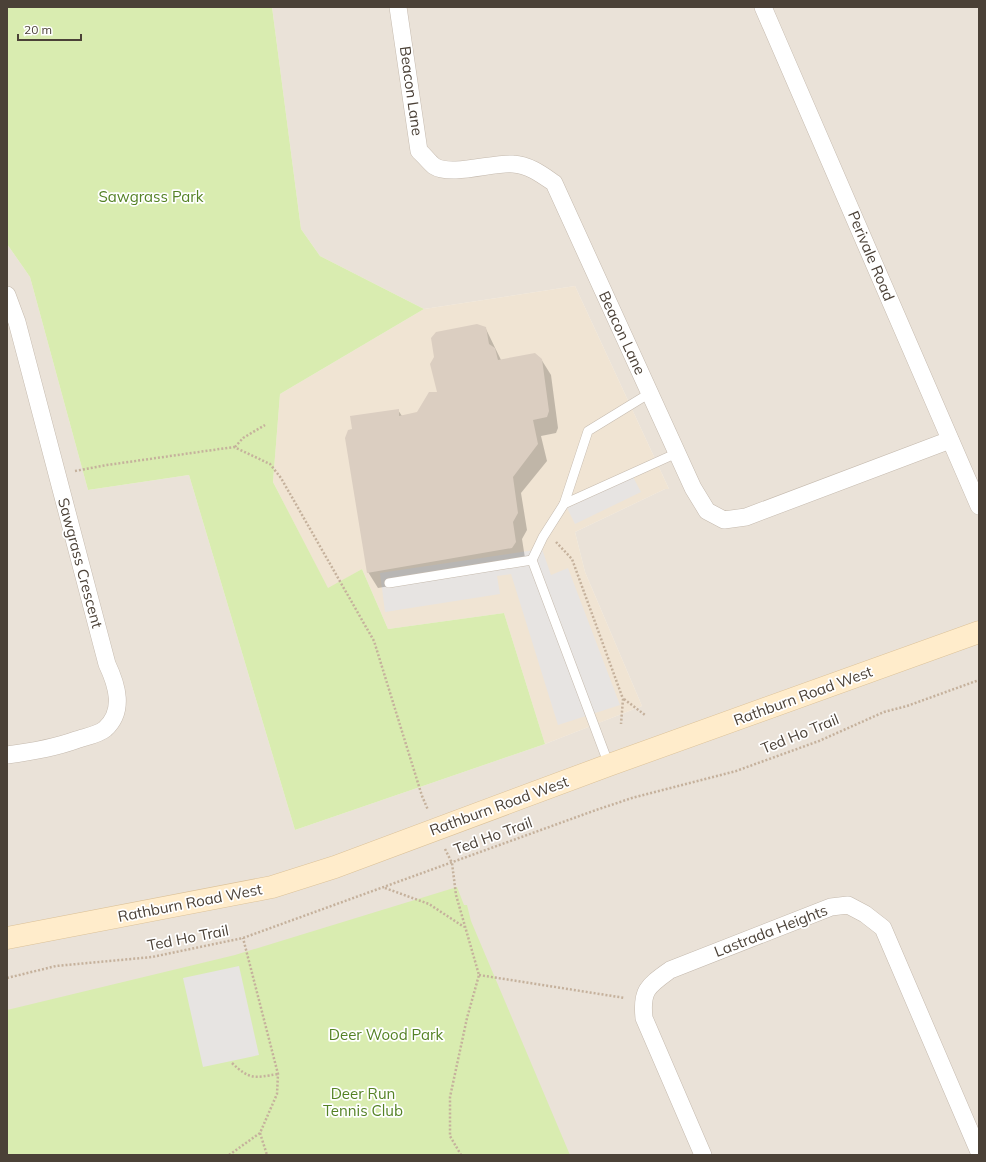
<svg xmlns="http://www.w3.org/2000/svg" width="986" height="1162" viewBox="0 0 986 1162" font-family="Mulish,sans-serif">
<style>
.residential{fill:#eae2d8}
.education{fill:#f0e4d3}
.green{fill:#d9ecb0}
.parking{fill:#e7e4e2}
.shadow{fill:#0003}
.building{fill:#dbcec1}
.lines{fill:none;stroke-linecap:round;stroke-linejoin:round}
.lane-casing{stroke:#c5baae;stroke-width:10}
.street-casing{stroke:#c5baae;stroke-width:18}
.secondary-casing{stroke:#dcc299;stroke-width:23}
.path{stroke:#c5b19c;stroke-width:2.5;stroke-dasharray:2 2;stroke-linecap:butt}
.lane{stroke:#fff;stroke-width:9}
.street{stroke:#fff;stroke-width:17}
.secondary{stroke:#ffeccb;stroke-width:22}
.labels{text-anchor:middle;stroke-width:3.5;stroke-linejoin:round;paint-order:stroke}
.street-label{font-size:15px;fill:#4b4137;stroke:#fff}
.park-label{font-size:15px;fill:#548225;stroke:#fff}
</style>
<rect width="100%" height="100%" fill="#f6f1ea"/>
<!-- residential -->
<polygon class="residential" points="272,7 979,7 979,1155 7,1155 7,244 30,277 88,490 189,475 295,830 545,744 642,706 585,572 575,532 665,489 669,489 575,286 424,309 320,256 301,229"/>
<!-- education -->
<polygon class="education" points="575,286 669,489 665,489 575,532 585,572 642,706 545,744 504,613 388,629 362,569 328,589 273,482 280,394 424,309"/>
<!-- green -->
<g class="green">
<polygon points="7,7 272,7 301,229 320,256 424,309 280,394 273,482 328,588 362,569 388,629 504,613 545,744 295,830 189,475 88,490 30,277 7,244"/>
<polygon points="457,887 464,905 467,905 471,921 570,1155 7,1155 7,1010 235,955"/>
</g>
<!-- parking -->
<g class="parking">
<polygon points="633,477 641,492 575,524 567,508"/>
<polygon points="542,549 551,575 568,568 620,705 558,725 511,574 497,576 500,594 385,612 380,573"/>
<polygon points="239,966 259,1055 203,1067 183,978"/>
</g>
<!-- shadow -->
<polygon class="shadow" points="485,327 501,360 541,359 551,375 558,428 556,433 541,436 547,461 521,493 527,530 522,539 525,558 521,564 378,588 368,572 398,410 402,416 417,413 438,393 435,357"/>
<!-- building -->
<polygon class="building" points="477,324 486,327 489,344 495,348 498,360 535,353 542,359 549,411 547,417 533,420 538,444 513,477 518,513 513,522 516,542 512,548 367,573 345,438 348,430 352,429 350,416 399,409 399,416 417,412 429,392 437,392 430,364 434,357 431,338 436,332"/>
<g class="lines">
<!-- lane casing -->
<g class="lane-casing">
<g id="lane">
<polyline points="564,504 588,431 650,393"/>
<polyline points="389,583 532,560"/>
<polyline points="609,765 532,560 543,537 564,504 677,453"/>
</g>
</g>
<!-- street casing -->
<g class="street-casing">
<g id="street">
<path d="M398,7L419,151C424,155 429,162 434,166C451,177 494,162 513,164C529,165 541,174 554,183L693,488L707,511L724,520L746,517L950,440"/>
<polyline points="763,7 979,506"/>
<path d="M7,295L17,322L107,664C117,685 125,711 105,729C98,735 84,737 76,740C54,748 30,752 7,755"/>
<path d="M703,1155L644,1018C641,990 648,986 670,970L831,907L848,905L865,914L883,928L979,1152"/>
</g>
</g>
<!-- secondary casing -->
<g class="secondary-casing">
<polyline id="secondary" points="7,938 272,887 335,867 609,765 979,632"/>
</g>
<!-- path -->
<g class="path">
<polyline points="235,447 243,438 265,425"/>
<polyline points="75,471 107,465 234,447 270,464 281,478 374,641 422,796 428,810"/>
<polyline points="556,542 572,559 623,699 621,724"/>
<polyline points="624,699 645,715"/>
<polyline points="445,849 452,863 456,895 479,975 467,1018 450,1097 450,1136 461,1155"/>
<polyline points="385,888 429,904 464,927"/>
<polyline points="479,975 625,998"/>
<polyline points="7,978 56,966 152,957 243,938 596,810 632,798 736,771 819,741 884,712 907,706 979,680"/>
<path d="M232,1063C250,1080 254,1078 278,1074"/>
<polyline points="260,1133 267,1155"/>
<polyline points="229,1155 260,1133 277,1094 278,1074 243,938"/>
</g>
<!-- lane -->
<use href="#lane" class="lane"/>
<!-- street -->
<use href="#street" class="street"/>
<!-- secondary -->
<use href="#secondary" class="secondary"/>
</g>
<g class="labels">
<!-- street labels -->
<g class="street-label">
<text transform="translate(411 91) rotate(82)" y="5">Beacon Lane</text>
<text transform="translate(871 256) rotate(67)" y="5">Perivale Road</text>
<text transform="translate(622 333) rotate(65)" y="5">Beacon Lane</text>
<text transform="translate(80 563) rotate(75)" y="5">Sawgrass Crescent</text>
<text transform="translate(803 696) rotate(-20)" y="5">Rathburn Road West</text>
<text transform="translate(800 734) rotate(-22)" y="5">Ted Ho Trail</text>
<text transform="translate(499 806) rotate(-20)" y="5">Rathburn Road West</text>
<text transform="translate(493 836) rotate(-20)" y="5">Ted Ho Trail</text>
<text transform="translate(190 903) rotate(-11)" y="5">Rathburn Road West</text>
<text transform="translate(771 931) rotate(-21)" y="5">Lastrada Heights</text>
<text transform="translate(188 938) rotate(-11)" y="5">Ted Ho Trail</text>
</g>
<!-- park labels -->
<g class="park-label">
<text x="151" y="202">Sawgrass Park</text>
<text x="386" y="1040">Deer Wood Park</text>
<text x="363" y="1099">Deer Run<tspan x="363" dy="17">Tennis Club</tspan></text>
</g>
</g>
<!-- border -->
<rect width="986" height="1162" fill="none" stroke="#4b4137" stroke-width="16"/>
<!-- scale -->
<path d="M18 34v6h63v-6" fill="none" stroke="#4b4137" stroke-width="2"/>
<text x="24" y="34" font-size="12" fill="#4b4137" stroke="#ffffff" stroke-width="3" paint-order="stroke">20 m</text>
</svg>
